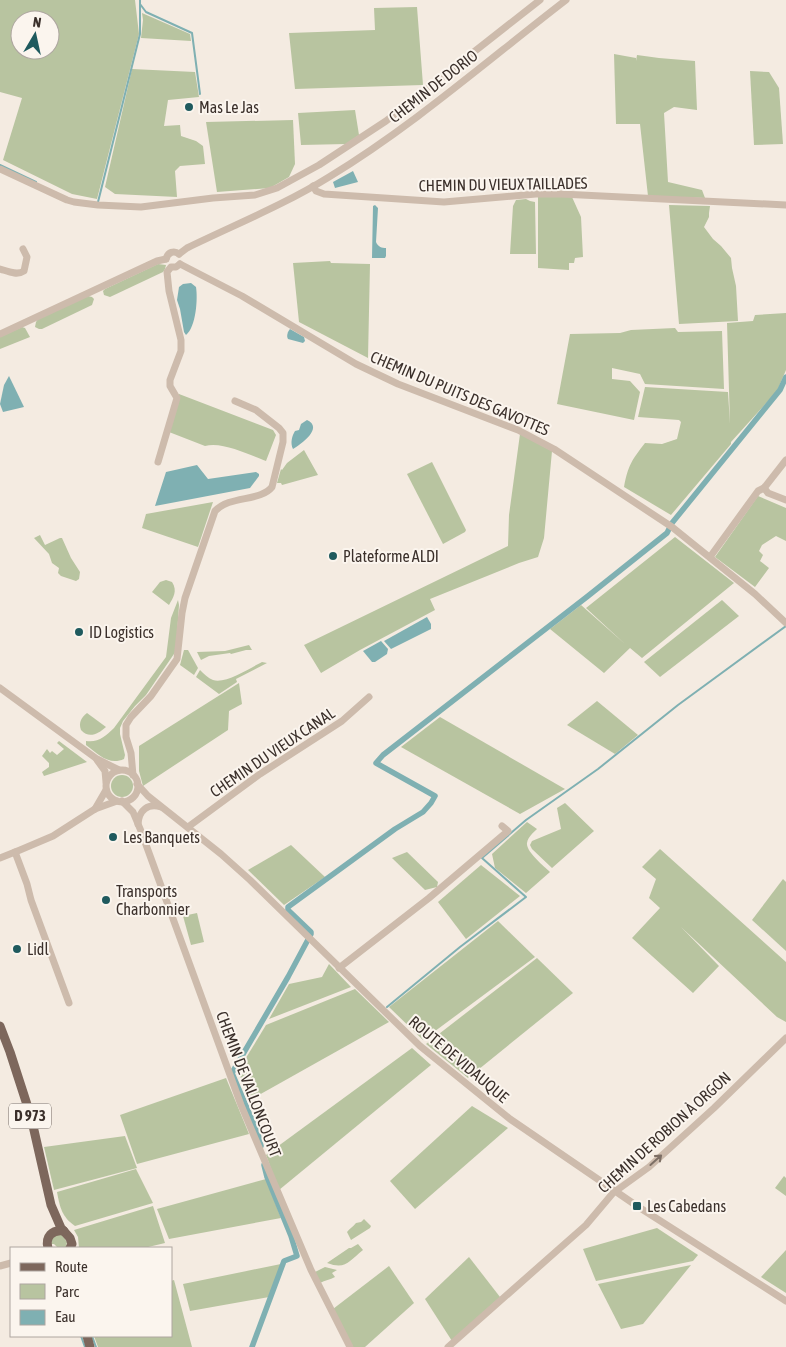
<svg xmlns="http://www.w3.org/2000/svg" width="786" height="1347" viewBox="0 0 786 1347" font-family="'Asap Condensed',sans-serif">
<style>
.green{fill:#b8c4a0;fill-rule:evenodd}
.water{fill:#7fb0b2}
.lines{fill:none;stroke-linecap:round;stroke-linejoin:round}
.stream{stroke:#7fb0b2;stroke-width:2}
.canal{stroke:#7fb0b2;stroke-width:5.5}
.minor{stroke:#cdbbac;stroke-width:7}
.major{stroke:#7d675c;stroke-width:9}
.oneway{stroke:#7d6f65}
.poi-dot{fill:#1f5a5e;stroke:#fbf5ee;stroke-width:2}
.labels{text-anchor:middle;stroke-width:4;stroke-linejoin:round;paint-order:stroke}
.shield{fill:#fbf5ee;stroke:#756b66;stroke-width:1}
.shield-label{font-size:15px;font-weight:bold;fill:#3b302b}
.street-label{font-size:16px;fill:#3b302b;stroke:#fbf5ee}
.poi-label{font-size:16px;fill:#3b302b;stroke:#fbf5ee;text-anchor:start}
</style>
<rect width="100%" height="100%" fill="#f4ebe1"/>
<!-- green -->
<g class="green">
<path d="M0,0H135L139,34L97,199L72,194L3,160L22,98L0,92ZM20,20H50V50H20Z"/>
<polygon points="417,7 423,85 295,89 289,33 375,30 374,8"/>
<polygon points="142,13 190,34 191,41 141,38 143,20"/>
<polygon points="614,54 636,58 636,61 637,55 659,58 695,61 697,110 674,107 664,113 668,182 702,190 705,198 648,196 640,124 616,124"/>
<polygon points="132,69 195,72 199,97 168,100 164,126 180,125 181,136 196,141 203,146 205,164 180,166 175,171 177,197 115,194 105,187"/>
<polygon points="750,71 769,72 779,88 783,144 754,145"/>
<polygon points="355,110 359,135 346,144 301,145 298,113"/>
<polygon points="293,120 295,164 289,177 270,188 217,192 206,122"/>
<polygon points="538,196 572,197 581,217 583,257 575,258 574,263 569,263 569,270 538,268"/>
<polygon points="526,199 530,201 535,202 536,254 510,254 513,206 516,200"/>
<polygon points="669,205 710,206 709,213 709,217 704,227 713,239 721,246 731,258 732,268 736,286 738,321 679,324"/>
<polygon points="330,261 331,263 370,264 368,358 299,322 293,263"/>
<polygon points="158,264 166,265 165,269 163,272 110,297 104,295 103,291 105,289"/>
<polygon points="88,296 92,297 94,299 92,305 42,329 39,329 35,327 36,322 38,319"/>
<path d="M786,313V370L777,391L731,442V444L671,515L624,487C628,465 632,460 645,443L662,444L677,439L681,422L679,420L638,417L645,387L728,392L730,424L727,323L753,321L755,315Z"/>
<polygon points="22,327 25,328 30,337 0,349 0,337"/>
<polygon points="675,328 678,332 722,331 724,389 645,384 640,374 612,368 612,379 630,381 640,392 634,420 557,404 570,334 620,333 631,330"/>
<path d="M179,394L273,430L276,435L266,461C250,455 222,441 205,446L169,432Z"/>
<polygon points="520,434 552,451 544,538 538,557 519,563 430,599 435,610 360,650 321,673 304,645 508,546 509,515"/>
<polygon points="304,450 318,475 282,485 281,483 277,483 281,469 282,470 287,463"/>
<polygon points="432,462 466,530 465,532 443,544 407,474"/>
<polygon points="758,496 786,508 786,541 776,536 762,545 759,551 763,555 760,561 769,568 755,587 715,557"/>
<polygon points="213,502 198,547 142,528 146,514"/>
<polygon points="40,535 45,545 60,538 62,538 71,558 80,572 79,579 76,581 61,576 58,573 59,568 52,563 49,554 34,538"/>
<polygon points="675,537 734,583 642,658 630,648 604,673 550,629 581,605 625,644 586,608"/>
<path d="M166,580L172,582C178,591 173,598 169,605L152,592L160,582Z"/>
<path d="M178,600L179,605L176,651L146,695L135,706L123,721L120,728V734L125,755L124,759C109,766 98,754 86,745V741C98,743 106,736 114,728L166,657L171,618Z"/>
<polygon points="722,600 739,616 660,677 644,662"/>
<polygon points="249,645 252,650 246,650 231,654 230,653 209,656 201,660 197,652 225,651"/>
<polygon points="184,650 188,650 198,668 194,675 180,665"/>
<path d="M262,662L267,663L236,679L237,682L219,694L196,677L200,670C204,674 208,678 213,680C226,684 250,668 262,662Z"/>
<polygon points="239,683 242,704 229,711 228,730 143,786 139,771 139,746"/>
<polygon points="597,701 638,735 615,754 567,725"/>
<path d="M87,713L106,727C98,734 89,739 81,730C78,722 82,717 87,713Z"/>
<polygon points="440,717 565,789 520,814 401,747"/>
<polygon points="59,741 87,762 44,776 42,772 49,767 49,763 42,756 47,749 50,753 52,751 57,755 64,749 57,743"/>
<circle cx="122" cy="786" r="11"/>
<polygon points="565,803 594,831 552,868 532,849 530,845 532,841 561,829 557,808"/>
<path d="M527,822L537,829C533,833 528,837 527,843C526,852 544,866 550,872L526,893L495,868L492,854Z"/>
<polygon points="291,845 325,877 284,905 248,870"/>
<polygon points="660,849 786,962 786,1022 777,1017 681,927 719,966 693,993 632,938 660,908 649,898 656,879 642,867"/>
<polygon points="407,852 438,882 437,887 425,890 392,858"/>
<polygon points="481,865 520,896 466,939 438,902"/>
<polygon points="783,879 786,882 786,951 752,920"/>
<polygon points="197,913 204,942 191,945 183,916"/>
<polygon points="498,921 535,957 423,1040 389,1007"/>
<polygon points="537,958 573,993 468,1078 426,1044"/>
<polygon points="329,964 351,987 269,1019 289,984 322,977"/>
<polygon points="355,989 389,1022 250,1100 238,1071 266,1025"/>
<polygon points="412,1048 431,1065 279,1190 266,1155"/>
<polygon points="226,1078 249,1134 137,1164 120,1115"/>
<polygon points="472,1106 508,1128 415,1209 390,1181"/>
<polygon points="125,1136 137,1168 54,1190 44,1147"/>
<path d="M136,1169L153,1203L75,1226C62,1217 60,1208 57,1192Z"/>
<polygon points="784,1176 786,1178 786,1196 775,1188"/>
<polygon points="266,1179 281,1218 169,1239 157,1209"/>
<polygon points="153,1206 165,1243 144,1248 79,1248 78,1237 74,1230"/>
<path d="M364,1219L371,1226L370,1228L351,1240L347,1232C350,1228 353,1227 356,1223L361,1222Z"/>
<polygon points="657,1228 698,1255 693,1261 596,1281 583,1249"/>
<polygon points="58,1234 62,1235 67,1242 66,1248 58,1248 54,1244 51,1244 52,1238"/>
<path d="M358,1244L363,1250C349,1261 346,1270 327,1263L349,1248H351Z"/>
<polygon points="786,1250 786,1293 761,1277"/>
<polygon points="469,1257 500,1297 452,1341 425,1299"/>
<polygon points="281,1264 269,1297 190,1311 183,1284"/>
<polygon points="691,1265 643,1324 621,1329 598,1284"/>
<polygon points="389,1266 414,1303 365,1347 352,1347 333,1309"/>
<path d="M325,1267L337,1270L332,1273L335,1277C330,1280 325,1280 320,1283L315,1272Z"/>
<polygon points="174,1280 192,1347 98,1347 94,1336 171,1336 171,1281"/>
</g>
<!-- water -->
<g class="water">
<polygon points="353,171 358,182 335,188 333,182"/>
<path d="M375,205L378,208L376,242C378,247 382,248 386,248V256L385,258H372L373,206Z"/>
<path d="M191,283L196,287C198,299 196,327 186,335L184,332L180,309L177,300L179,287L183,284Z"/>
<path d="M290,329L304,337L305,341L303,343L288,339C286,336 288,331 290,329Z"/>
<polygon points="9,376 24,407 3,412 0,404 4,385"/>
<path d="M307,420C324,428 301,444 293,449C290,443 292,436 295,431L299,430L301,424Z"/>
<polygon points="197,465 208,479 256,472 259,474 259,476 250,488 155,506 166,472"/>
<polygon points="427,617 431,624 431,629 391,649 384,641"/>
<polygon points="381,641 388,649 387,654 375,662 372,662 363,651"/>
</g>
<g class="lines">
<!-- stream -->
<g class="stream">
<polyline points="140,4 146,12 192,33 200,94"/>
<polyline points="0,165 36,182"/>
<polyline points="98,202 140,34 140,0"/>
<polyline points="387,1007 460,947 526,897 482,858 526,820 598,769 678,705 786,626"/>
<polyline points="81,1336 85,1347"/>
<polyline points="92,1336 96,1347"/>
</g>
<!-- canal -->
<g class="canal">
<polyline points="261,1146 258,1134 232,1073 288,977 311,934 311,932 288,910 288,907 395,829 423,812 431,803 435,796 376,763 383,755 588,596 667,533 672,523 780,390 786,377"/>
<polyline points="252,1347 284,1261 297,1256 291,1236 267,1177 264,1165"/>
</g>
<!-- minor -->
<g class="minor">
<polyline points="0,169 67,200 74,202 98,205 141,207 213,198 255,195 277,188 319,165 386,121 540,0"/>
<polyline points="313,186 316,191 324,194 444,202 536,194 561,194 786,205"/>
<path d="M179,254L187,248C234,225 284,205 329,177C413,126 488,60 566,0"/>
<path d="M166,259C168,252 174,250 179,254"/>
<polyline points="180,264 242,296 356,364 398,384 518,430 554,449 672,527 755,594 786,623"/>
<path d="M0,269C7,271 17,276 24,271L27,257L23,249"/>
<polyline points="0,334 157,261 166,259"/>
<polyline points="158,462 177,398 170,386 170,380 181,351 181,340 169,291 167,272 171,267 176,267 180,264"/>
<polyline points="764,488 768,493 786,500"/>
<polyline points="710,557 758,491 764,488 786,460"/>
<polyline points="0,688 97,759 119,770"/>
<polyline points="97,760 105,771 106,782"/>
<circle cx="122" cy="786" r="16"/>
<path d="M133,775L131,753L126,737V725L131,717L151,696L177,659L182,613L185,598L215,511C230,495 260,502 272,487L283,442V433L279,428L256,410L235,401"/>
<polyline points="137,784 148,796 221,854 250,880 420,1046 510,1119 637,1206 786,1301"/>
<polyline points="122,801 133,812 141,831 241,1105 311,1270 350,1347"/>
<polyline points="95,809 106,790"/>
<path d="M138,824C139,810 148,803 161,807"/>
<polyline points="188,827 260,774 342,721 369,697"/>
<polyline points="15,852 27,884 31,900 69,1003"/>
<polyline points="0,858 20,850 53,836 95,809 117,801"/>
<polyline points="339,968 429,898 508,831 502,826"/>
<polyline points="0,1266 11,1263"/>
<polyline points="448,1347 586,1225 613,1193 649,1167 714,1108 786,1038"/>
</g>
<!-- major -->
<g class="major">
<polyline points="0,1026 10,1052 31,1117 51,1205 61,1228 70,1238 72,1244 70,1248"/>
<path d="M48,1248C45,1237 52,1229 64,1231"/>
<polyline points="87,1336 90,1347"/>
</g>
</g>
<!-- one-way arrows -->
<defs><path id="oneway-shaft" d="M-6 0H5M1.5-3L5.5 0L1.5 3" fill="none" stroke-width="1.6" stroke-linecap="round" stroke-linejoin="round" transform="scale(1.25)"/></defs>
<use class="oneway" href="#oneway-shaft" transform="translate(656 1160) rotate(-42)"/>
<!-- markers -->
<g class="poi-dot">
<circle cx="189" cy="107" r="5"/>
<circle cx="333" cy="556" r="5"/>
<circle cx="79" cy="632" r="5"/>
<circle cx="113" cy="837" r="5"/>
<circle cx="106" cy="900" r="5"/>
<circle cx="17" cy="949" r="5"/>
<rect x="632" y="1201" width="10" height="10" rx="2.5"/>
</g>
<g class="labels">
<!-- shield labels -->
<rect class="shield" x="9" y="1103.5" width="42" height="25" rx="4"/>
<g class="shield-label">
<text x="30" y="1121">D 973</text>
</g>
<!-- street labels -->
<g class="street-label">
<text transform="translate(433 86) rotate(-38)" y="6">CHEMIN DE DORIO</text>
<text transform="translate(503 184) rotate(-1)" y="6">CHEMIN DU VIEUX TAILLADES</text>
<text transform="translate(460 393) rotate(23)" y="6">CHEMIN DU PUITS DES GAVOTTES</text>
<text transform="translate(272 752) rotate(-34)" y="6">CHEMIN DU VIEUX CANAL</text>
<text transform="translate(459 1059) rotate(40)" y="6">ROUTE DE VIDAUQUE</text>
<text transform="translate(249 1084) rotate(69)" y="6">CHEMIN DE VALLONCOURT</text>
<text transform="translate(664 1132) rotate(-42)" y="6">CHEMIN DE ROBION À ORGON</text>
</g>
<!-- poi labels -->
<g class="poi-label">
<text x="199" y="113">Mas Le Jas</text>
<text x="343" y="562">Plateforme ALDI</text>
<text x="89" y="638">ID Logistics</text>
<text x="123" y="843">Les Banquets</text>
<text x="116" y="897">Transports<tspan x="116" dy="18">Charbonnier</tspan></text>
<text x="27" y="955">Lidl</text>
<text x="647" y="1212">Les Cabedans</text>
</g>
</g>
<!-- legend -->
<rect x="10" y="1247" width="162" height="90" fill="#fbf5ee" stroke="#aea6a0"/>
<rect x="20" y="1263" width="25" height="8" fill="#7d675c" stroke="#aea6a0"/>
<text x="55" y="1272" font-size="15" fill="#3b302b">Route</text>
<rect x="20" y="1284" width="25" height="15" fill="#b8c4a0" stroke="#aea6a0"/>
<text x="55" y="1297" font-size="15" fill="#3b302b">Parc</text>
<rect x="20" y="1310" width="25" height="15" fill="#7fb0b2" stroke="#aea6a0"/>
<text x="55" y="1322" font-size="15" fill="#3b302b">Eau</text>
<!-- north arrow -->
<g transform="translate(35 35) rotate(9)"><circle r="24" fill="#fbf5ee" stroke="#aea6a0"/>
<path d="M0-4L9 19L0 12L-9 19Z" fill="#1f5a5e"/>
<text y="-8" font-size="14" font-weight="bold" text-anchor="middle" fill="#3b302b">N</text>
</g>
</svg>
